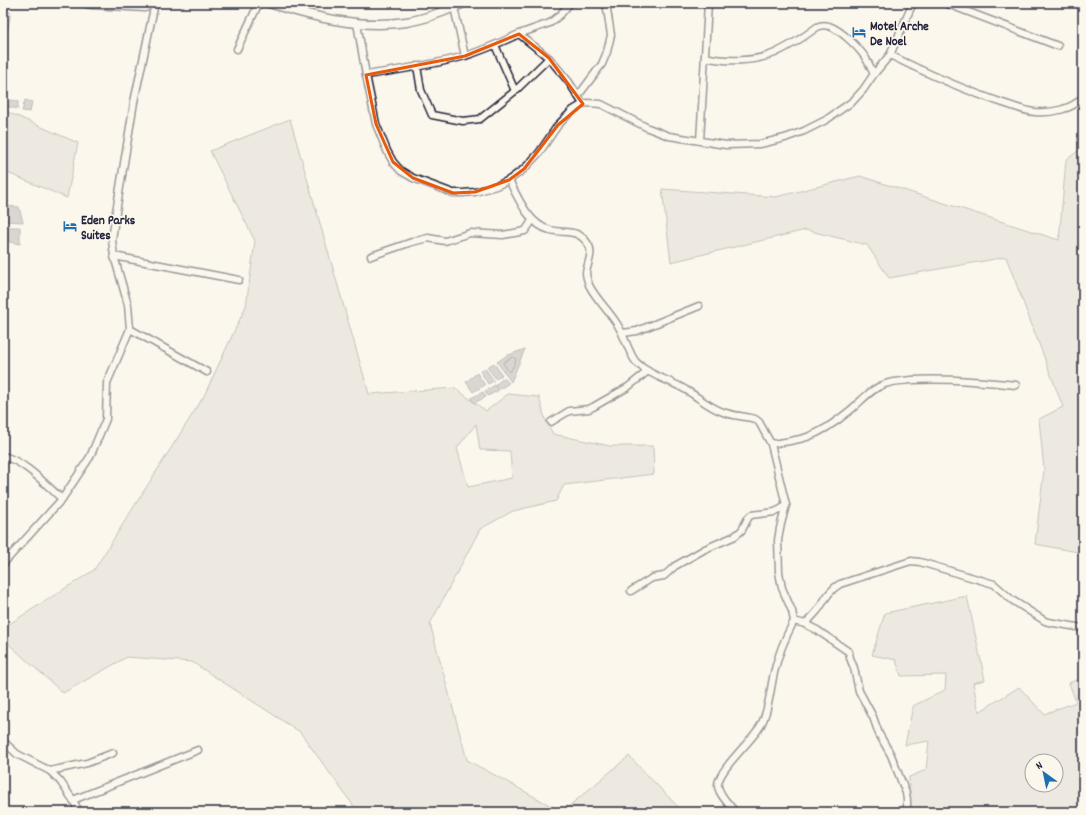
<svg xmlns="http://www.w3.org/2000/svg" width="1086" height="815" viewBox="0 0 1086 815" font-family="Dekko,sans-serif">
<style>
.green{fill:#dbd8d3;stroke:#7e7d87;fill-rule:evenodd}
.water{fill:#b1aeb0;stroke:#787681}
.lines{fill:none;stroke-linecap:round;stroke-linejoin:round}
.shore{stroke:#5b5a6a;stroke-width:1}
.minor-casing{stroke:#22223b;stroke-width:9}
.major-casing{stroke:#22223b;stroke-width:11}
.minor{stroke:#fbf7ec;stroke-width:6}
.major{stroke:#fbf7ec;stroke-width:8}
.marked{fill:none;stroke:#e8590c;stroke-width:3;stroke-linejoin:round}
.labels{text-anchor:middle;stroke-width:3.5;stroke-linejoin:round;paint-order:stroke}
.poi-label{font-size:13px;font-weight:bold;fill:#22223b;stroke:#fbf7ec;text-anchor:start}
</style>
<rect width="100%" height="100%" fill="#fbf7ec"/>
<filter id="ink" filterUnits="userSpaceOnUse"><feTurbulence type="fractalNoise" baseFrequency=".025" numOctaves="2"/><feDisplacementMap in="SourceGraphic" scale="8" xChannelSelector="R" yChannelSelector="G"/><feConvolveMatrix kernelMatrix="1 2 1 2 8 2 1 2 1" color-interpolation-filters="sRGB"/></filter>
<g filter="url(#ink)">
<!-- green -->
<g class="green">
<polygon points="3,8 11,13 3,51"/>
<polygon points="3,110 78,143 67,198 3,171"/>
<path d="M290,119L369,394L455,388L486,411L508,394L539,397L545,419L553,434L610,446H653L654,474L564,485L556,501L513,511L480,529L430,624L467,760L562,812L629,756L683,812H358L300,732L192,662L127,657L63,693L3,639V628L94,570L204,396L246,306L255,241L210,151ZM476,424L480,450L510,451L512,478L468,487L457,448Z"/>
<polygon points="1083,147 1083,553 1035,544 1044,470 1039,419 1063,407 1006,257 889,278 867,245 806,230 671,262 662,189 776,197 860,176 1059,240 1066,160"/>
<path d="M967,596L985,680L973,683L979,712L1019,687L1044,714L1076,702L1069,683L1083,677V812H911L909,777L926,770L929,741L905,745L913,706L945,690L946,675L901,676L896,660L872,655L885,613ZM1032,761H1056V785H1032Z"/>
</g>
<!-- water -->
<g class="water">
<polygon points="10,100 18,101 18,109 8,107"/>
<polygon points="25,100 32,102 30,112 22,111"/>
<polygon points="3,206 19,207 23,222 4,221"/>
<polygon points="7,227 20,227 20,244 9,242"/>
<polygon points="525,349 511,382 497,362 506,356"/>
<polygon points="494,363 502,375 496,379 487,367"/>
<polygon points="485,368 494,381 488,384 480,371"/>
<polygon points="477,373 485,385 473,392 466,382"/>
<polygon points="504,378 509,383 500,389 496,384"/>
<polygon points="495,385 499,390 488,396 485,391"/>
<polygon points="483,392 486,397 474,403 471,398"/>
</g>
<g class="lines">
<!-- shore -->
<polygon class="shore" points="513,357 515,358 516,360 511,371 509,372 503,363"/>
<!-- minor casing -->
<g class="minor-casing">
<g id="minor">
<polyline points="82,3 92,5 145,8 155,3"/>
<polyline points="570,3 560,15 550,23 519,34 549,58 569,82 583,104"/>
<polyline points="945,3 1058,46"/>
<polyline points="454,7 465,56"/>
<polyline points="357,23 366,75 376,124 387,151 393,162 401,171 413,178 453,193 463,193 475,192 496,186 509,180 524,169 539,153 558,125 573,110 583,104 587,103 601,104 648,128 669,136 726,145 760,144 785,138 804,131 826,120 843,108 853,101 863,90 874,74 890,55 913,3"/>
<polyline points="495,45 515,91"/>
<polyline points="237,49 259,3"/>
<path d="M890,55C926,73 964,90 1003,103C1013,106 1024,111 1035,112C1051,113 1072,110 1083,97"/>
<path d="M705,57C726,62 755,62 775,53C790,46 804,37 817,27C821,25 825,25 829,26C841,30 858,47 865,57C869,63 871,69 874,74"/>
<polyline points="417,66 421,90 432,115 463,121 480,119 515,91 549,58"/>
<path d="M366,75C399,70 433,65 465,56C484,50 502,42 519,34"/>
<polyline points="578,96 602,64 607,52 611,35 606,3"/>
<polyline points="700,141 708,3"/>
<path d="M509,180C518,198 529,225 550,230C565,234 578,228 588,244C594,253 587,264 586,273C586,277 588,281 589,285C596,299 609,311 617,324C624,334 629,354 636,362C650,376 670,380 686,390C698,397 709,407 723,412C733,416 744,416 755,419L759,422L771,444L786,505L780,528L778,540L779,572L782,588L792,611L794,621L805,624L817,630L849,652L850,658L854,668L859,691L873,717L879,734L891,755L906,793L907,800V812"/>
<polyline points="114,256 239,280"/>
<polyline points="371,256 412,242 428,238 445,241 470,233 503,235 525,231 530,224 532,219"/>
<polyline points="130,329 207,372"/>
<polyline points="623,333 637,331 699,306"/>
<polyline points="551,422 569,411 589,409 593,407 628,387 648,371"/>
<path d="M771,444C783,442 795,441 807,437C822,432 836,422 848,412C860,403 870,389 885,384C893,381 903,381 912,380C947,378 981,381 1016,385"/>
<path d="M3,456C26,462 45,484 62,499"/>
<polyline points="3,564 62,499 90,457 106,419 107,383 130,329 128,305 114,256 112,240 115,218 134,102 155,3"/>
<polyline points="631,591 652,578 664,576 675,566 705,549 735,536 742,530 748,518 751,515 775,512 781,509 786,505"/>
<path d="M805,624C809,620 814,615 818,610C825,600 829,590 840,584L911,561L920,562L994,584L1012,600L1045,621L1048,622L1083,628"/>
<polyline points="3,741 17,754 50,771 60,781 73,800 79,812"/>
<polyline points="50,771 87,763 113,753"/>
<polyline points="73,800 198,750"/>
<path d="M735,812C730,805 717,793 718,784C720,768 752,741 761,725C770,708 770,687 775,669C779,652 786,636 794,621"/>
</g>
</g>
<!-- major casing -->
<g class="major-casing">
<path id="major" d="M269,3C313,17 360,29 406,22C426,19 445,11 464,3"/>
</g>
<!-- minor -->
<use href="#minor" class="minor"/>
<!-- major -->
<use href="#major" class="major"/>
</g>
</g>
<!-- marked area -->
<path d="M0 0H1086V815H0ZM519,34L549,58L583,104L558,125L524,169L509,180L475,192L453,193L413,178L393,162L376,124L366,75L465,56Z" fill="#fbf7ec" fill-opacity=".55" fill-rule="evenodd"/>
<path class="marked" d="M519,34L549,58L583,104L558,125L524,169L509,180L475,192L453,193L413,178L393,162L376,124L366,75L465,56Z"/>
<!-- icons -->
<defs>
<g id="hotel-bare" transform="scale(1.08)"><path d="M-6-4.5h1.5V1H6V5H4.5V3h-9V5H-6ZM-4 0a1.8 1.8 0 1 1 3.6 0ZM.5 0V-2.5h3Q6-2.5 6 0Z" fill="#1f6fb2" stroke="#fbf7ec" stroke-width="2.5" paint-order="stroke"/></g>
</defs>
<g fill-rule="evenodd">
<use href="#hotel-bare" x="859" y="32"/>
<use href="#hotel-bare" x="70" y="226"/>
</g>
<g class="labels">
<!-- poi labels -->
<g class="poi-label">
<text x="870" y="30">Motel Arche<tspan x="870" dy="15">De Noel</tspan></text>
<text x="81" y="224">Eden Parks<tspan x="81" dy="15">Suites</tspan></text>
</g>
</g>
<!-- margin -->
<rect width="1086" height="815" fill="none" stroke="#fbf7ec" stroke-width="16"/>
<rect x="8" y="8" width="1070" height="799" fill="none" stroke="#22223b" stroke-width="1.5" filter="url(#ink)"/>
<!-- north arrow -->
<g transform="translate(1044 773) rotate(327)"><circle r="19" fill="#fbf7ec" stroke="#a4a2a5"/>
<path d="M0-3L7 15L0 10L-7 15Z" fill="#1f6fb2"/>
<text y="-6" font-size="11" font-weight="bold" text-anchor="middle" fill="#22223b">N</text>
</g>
</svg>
